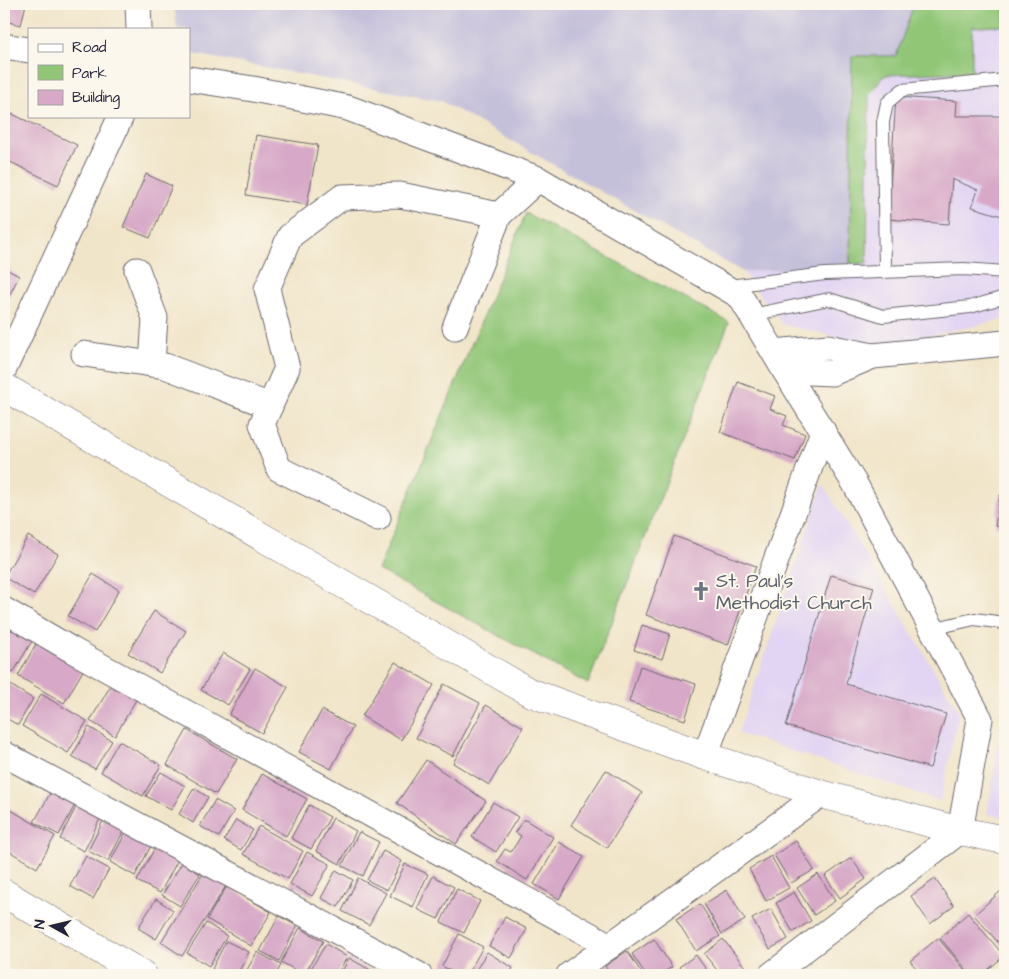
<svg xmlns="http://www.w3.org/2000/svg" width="1009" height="979" viewBox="0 0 1009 979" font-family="'Architects Daughter',sans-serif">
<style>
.built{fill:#e2d4f3}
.industrial{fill:#c5c0da}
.green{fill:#91c677;stroke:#5a7459}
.building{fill:#d7a8c7}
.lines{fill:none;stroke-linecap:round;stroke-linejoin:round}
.service-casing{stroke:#6a666d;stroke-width:14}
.minor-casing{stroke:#6a666d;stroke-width:27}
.tertiary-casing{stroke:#6a666d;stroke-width:29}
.service{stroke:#fff;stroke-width:12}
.minor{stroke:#fff;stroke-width:25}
.tertiary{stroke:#fff;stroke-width:28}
.labels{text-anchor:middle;stroke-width:4;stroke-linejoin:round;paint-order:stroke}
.worship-label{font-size:19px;fill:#5b616d;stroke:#fbf7ec;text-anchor:start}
</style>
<rect width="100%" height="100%" fill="#fbf7ec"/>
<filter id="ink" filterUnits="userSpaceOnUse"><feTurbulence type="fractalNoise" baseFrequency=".02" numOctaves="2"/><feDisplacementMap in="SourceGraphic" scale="10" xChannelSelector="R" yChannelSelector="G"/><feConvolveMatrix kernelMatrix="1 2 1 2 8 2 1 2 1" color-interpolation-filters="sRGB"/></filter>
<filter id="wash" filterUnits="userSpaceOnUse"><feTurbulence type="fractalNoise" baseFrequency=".0096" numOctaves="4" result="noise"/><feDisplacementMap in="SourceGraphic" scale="20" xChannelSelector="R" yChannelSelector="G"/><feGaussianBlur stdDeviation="1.12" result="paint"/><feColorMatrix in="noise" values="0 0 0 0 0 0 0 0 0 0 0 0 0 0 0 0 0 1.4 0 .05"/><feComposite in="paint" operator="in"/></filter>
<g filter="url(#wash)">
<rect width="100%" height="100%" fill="#f1e5c9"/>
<!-- built -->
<g class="built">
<polygon points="914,4 1005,4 1005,319 877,347 782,324 743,272 850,264 852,56 896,56"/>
<polygon points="823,484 959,712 940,801 738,733"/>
<polygon points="1005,704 1005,817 987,814"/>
</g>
<!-- industrial -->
<polygon class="industrial" points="174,4 914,4 896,56 852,57 850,264 743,272 441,101 189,53 189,29 177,29"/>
<!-- green -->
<g class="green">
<polygon points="914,4 1005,4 1005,26 972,27 972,72 885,75 869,95 867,263 850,264 852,56 896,56"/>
<polygon points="526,213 729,322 588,684 378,570"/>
</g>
<g id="blocks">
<!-- building -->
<g class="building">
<polygon points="4,4 26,4 21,25 4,21"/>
<polygon points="896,97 957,101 956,116 1002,116 1005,109 1005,217 972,207 978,190 952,179 949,224 888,219"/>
<polygon points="8,112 77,145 58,185 4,159 4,121"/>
<polygon points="256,135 318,145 307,205 246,195"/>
<polygon points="146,174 172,186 150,238 123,227"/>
<polygon points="4,268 19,276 4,306"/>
<polygon points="738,382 775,396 770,409 787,416 783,425 805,434 795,460 720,432"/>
<polygon points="1000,495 1005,496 1005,528 995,526"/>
<polygon points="28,536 58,554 34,595 4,577"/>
<polygon points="674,536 756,566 728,645 646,615"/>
<polygon points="93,574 119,590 95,632 68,616"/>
<polygon points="831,575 874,587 846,684 946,714 930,768 786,726"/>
<polygon points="154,611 186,631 160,673 128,653"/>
<polygon points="642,625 670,634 662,659 634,650"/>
<polygon points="12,629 32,641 13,673 4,668 4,643"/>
<polygon points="37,642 84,669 64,703 18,676"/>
<polygon points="223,653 250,669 228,705 201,690"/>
<polygon points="395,662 434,685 401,740 362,716"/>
<polygon points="640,666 696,684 685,720 629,702"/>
<polygon points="255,668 288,687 262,733 229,715"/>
<polygon points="4,681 33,699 18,725 4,717"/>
<polygon points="112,683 137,698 115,736 90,721"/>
<polygon points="444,684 480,703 453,756 416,738"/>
<polygon points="41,694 87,721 68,753 22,726"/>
<polygon points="486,705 523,727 489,785 453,763"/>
<polygon points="322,710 353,727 331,769 299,752"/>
<polygon points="89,727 112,741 95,769 72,756"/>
<polygon points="187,730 237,759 216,794 167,765"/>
<polygon points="119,741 161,765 143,796 101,772"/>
<polygon points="426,760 486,801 456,844 397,803"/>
<polygon points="606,770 642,793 607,848 571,825"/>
<polygon points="161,772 185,786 171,810 146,796"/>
<polygon points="262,774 307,799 286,836 242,810"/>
<polygon points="194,788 208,797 193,823 179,814"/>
<polygon points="52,790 76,803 59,835 34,822"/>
<polygon points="215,800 234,811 219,837 200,826"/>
<polygon points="493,802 518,817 496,852 472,837"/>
<polygon points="78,803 102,815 84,851 60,839"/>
<polygon points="309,805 330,817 311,849 291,838"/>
<polygon points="6,807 55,836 37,868 4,848 4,811"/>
<polygon points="333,818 356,831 340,864 316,851"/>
<polygon points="104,819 124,830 108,861 88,851"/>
<polygon points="524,819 553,837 527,880 497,861 505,849 511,852 521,836 515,832"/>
<polygon points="236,820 253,830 241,850 224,840"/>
<polygon points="259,826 303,851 288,879 243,854"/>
<polygon points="127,830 152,844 135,876 110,862"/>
<polygon points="359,832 379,842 363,876 342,866"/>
<polygon points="796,841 814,870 791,883 774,855"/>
<polygon points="559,842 584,857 559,899 534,884"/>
<polygon points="157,844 180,856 160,893 137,881"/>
<polygon points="383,851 402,861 387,890 367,880"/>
<polygon points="307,852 330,864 312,896 290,884"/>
<polygon points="86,856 109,869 93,899 70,886"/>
<polygon points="771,856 789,888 766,901 749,869"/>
<polygon points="851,858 866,879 840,898 825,876"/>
<polygon points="182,863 200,874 180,906 162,895"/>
<polygon points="405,864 428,874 413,907 390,896"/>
<polygon points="336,870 353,880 338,907 321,898"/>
<polygon points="204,872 226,886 182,956 161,942"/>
<polygon points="818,874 835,901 814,915 797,888"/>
<polygon points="433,876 454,887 438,919 417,909"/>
<polygon points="358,878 386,893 369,925 342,911"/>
<polygon points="935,879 954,906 930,924 911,896"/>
<polygon points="227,886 271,912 251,946 207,919"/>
<polygon points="457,889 480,901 464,933 441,922"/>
<polygon points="727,890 745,920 722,934 704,904"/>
<polygon points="1002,890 1005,894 1005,950 974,915"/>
<polygon points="794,892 811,921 793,932 776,903"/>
<polygon points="156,899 173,910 156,939 138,928"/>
<polygon points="700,904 720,936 696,951 676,919"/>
<polygon points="771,909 788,939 770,949 752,919"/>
<polygon points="968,913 1004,956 982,975 971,975 940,938"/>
<polygon points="279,916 297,926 279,961 260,951"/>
<polygon points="505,917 527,929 511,958 489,946"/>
<polygon points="206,923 227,936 209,966 187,953"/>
<polygon points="300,928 323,941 304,975 281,962"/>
<polygon points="459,934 483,947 467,975 458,975 442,966"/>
<polygon points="938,938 969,975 922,975 910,961"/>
<polygon points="654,939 672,967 659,975 646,975 632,954"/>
<polygon points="723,939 745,967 735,975 721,975 704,954"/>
<polygon points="226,941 249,952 237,975 224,975 212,969"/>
<polygon points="326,944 347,957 337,975 307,975"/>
<polygon points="627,951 643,975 611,975 605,966"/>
<polygon points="257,952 281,965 276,975 244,975"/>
<polygon points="487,952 513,968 509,975 473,975"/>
<polygon points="696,955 710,975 685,975 679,967"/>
<polygon points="349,958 372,971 369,975 340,975"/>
</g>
</g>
</g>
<g filter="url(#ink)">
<use href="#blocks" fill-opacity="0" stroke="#6a666d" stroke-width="1"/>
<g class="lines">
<!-- service casing -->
<g class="service-casing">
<g id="service">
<polyline points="885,271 883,122 887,103 902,90 1005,80"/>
<polyline points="729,286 825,274 964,269 1005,272"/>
<polyline points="752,315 829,299 883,316 970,307 1005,297"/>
<polyline points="932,629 974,619 1005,623"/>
</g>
</g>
<!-- minor casing -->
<g class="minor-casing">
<g id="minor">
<polyline points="138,4 139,29"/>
<polyline points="4,46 29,50"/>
<polyline points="189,79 253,89 348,108 538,179 740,296 785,371 855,484 980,719 960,831 771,975"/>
<polyline points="137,270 155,318 152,364"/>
<polyline points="455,327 499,215"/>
<polyline points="774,352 828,347 873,356"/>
<polyline points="84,354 165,366 270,406"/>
<polyline points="4,369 121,116"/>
<polyline points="785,371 832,373 873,356 1005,343"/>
<polyline points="378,518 279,469 262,424 287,368 267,289 290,236 342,197 400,195 499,215 538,179"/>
<polyline points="4,610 72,650 610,946"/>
<polyline points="4,754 419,975"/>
<polyline points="705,756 823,431"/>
<polyline points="569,975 821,794"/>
</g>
</g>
<!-- tertiary casing -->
<g class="tertiary-casing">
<g id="tertiary">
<polyline points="4,387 529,692 705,756 821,794 960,831 1005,840"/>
<polyline points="4,893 143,975"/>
</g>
</g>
<!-- service -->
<use href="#service" class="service"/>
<!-- minor -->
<use href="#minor" class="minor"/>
<!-- tertiary -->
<use href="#tertiary" class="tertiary"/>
</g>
</g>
<!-- icons -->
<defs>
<g id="church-bare" transform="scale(1.5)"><path d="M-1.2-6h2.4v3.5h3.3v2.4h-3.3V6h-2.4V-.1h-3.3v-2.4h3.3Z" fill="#6b7280" stroke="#fbf7ec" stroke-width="2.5" paint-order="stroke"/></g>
</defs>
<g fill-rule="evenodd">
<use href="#church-bare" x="701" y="591"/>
</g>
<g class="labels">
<!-- worship labels -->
<g class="worship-label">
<text x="716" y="587">St. Paul's<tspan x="716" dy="22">Methodist Church</tspan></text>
</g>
</g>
<!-- margin -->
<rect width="1009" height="979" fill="none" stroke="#fbf7ec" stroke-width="20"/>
<!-- legend -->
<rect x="28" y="28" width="162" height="90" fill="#fbf7ec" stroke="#a4a2a5"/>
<rect x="38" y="44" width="25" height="8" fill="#ffffff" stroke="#a4a2a5"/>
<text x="72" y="52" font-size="15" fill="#22223b">Road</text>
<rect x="38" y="65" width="25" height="15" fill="#91c677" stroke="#a4a2a5"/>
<text x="72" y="78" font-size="15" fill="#22223b">Park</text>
<rect x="38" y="90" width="25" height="15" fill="#d7a8c7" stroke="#a4a2a5"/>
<text x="72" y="102" font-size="15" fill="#22223b">Building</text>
<!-- north arrow -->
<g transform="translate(52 926) rotate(278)" stroke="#fbf7ec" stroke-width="4" paint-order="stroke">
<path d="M0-4L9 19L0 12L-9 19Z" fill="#22223b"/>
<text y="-8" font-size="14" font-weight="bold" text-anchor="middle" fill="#22223b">N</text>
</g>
</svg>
